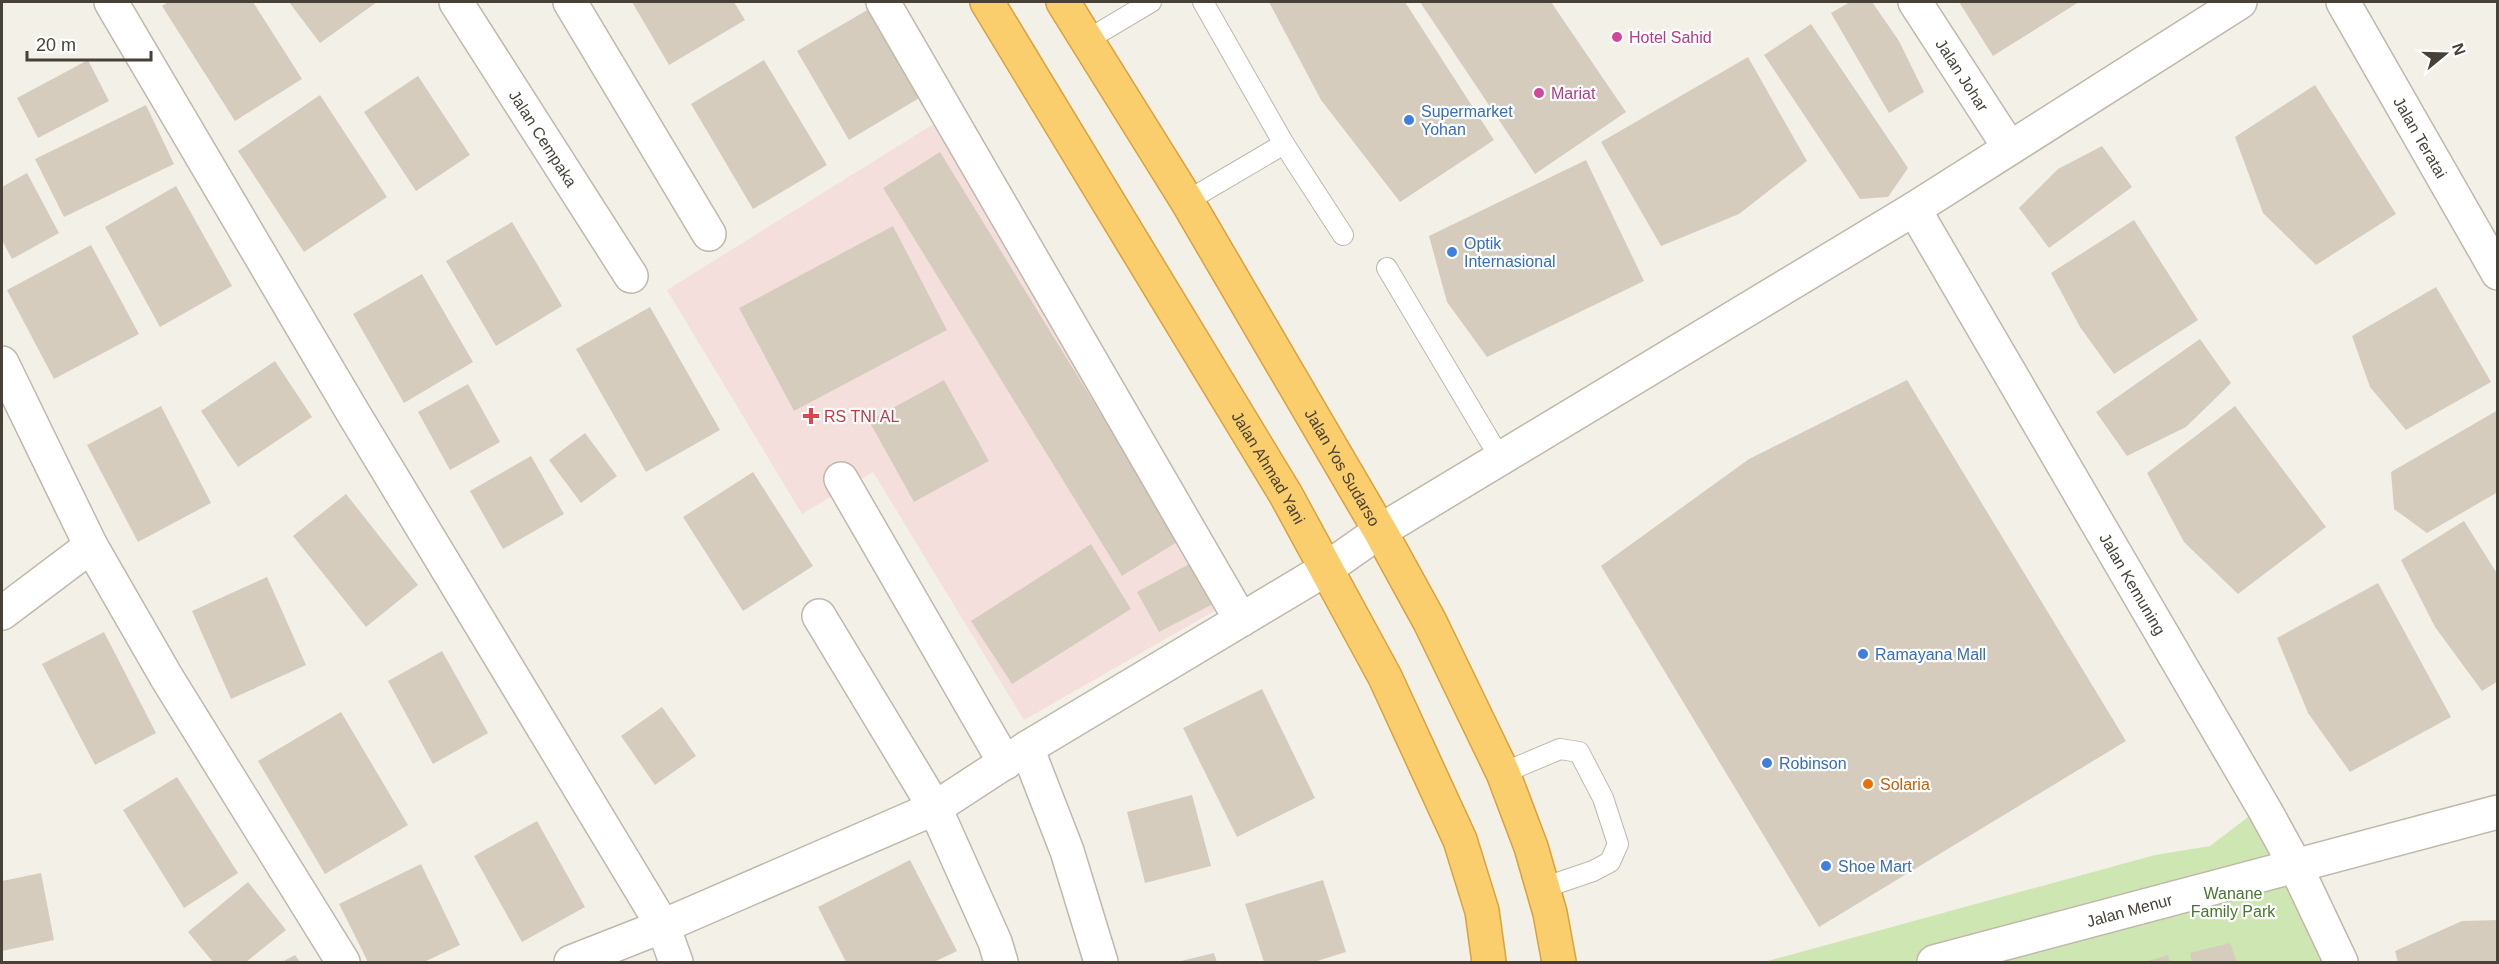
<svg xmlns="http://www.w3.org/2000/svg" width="2499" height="964" viewBox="0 0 2499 964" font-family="Helvetica,sans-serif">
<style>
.medical{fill:#f4dfdc;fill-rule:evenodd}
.green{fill:#cee6b2}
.building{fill:#d5ccbe}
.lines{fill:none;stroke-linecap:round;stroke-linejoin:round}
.lane-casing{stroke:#bfb8ab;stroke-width:22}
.street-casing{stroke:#bfb8ab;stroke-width:36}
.highway-casing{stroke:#d9a23c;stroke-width:36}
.lane{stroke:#fff;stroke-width:20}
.street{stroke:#fff;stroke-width:33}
.highway{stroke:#facd6d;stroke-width:33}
.hotel-dot{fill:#d1479c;stroke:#fff;stroke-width:2}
.shop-dot{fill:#3f7fe0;stroke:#fff;stroke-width:2}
.health-dot{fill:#e0444e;stroke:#fff;stroke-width:2}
.food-dot{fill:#e8710a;stroke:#fff;stroke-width:2}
.labels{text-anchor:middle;stroke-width:4.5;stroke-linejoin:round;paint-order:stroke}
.hotel-label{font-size:16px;fill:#b23c85;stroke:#fff;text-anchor:start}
.street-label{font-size:16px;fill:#474137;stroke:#fff}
.shop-label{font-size:16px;fill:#366cbe;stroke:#fff;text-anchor:start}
.health-label{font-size:16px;fill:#be3a42;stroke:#fff;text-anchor:start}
.food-label{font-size:16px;fill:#c56008;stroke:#fff;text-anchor:start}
.park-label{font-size:16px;fill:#47772b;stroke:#fff}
</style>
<rect width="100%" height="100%" fill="#f3f0e8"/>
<!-- medical -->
<path class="medical" d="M961,107L1244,594L1024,720L873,472L802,514L667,290ZM940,153L1179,541L1123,576L883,188ZM893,227L947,330L794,411L740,308ZM944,380L989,461L914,502L869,421ZM1091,545L1131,609L1012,684L972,621ZM1191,563L1212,604L1159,632L1138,592Z"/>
<!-- green -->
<polygon class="green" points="2256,811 2333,962 1764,962 2155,855 2210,846"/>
<!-- building -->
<g class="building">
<polygon points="168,2 253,2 302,79 235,121 162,6"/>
<polygon points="289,2 377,2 320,43"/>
<polygon points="632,2 734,2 745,20 669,65"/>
<polygon points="1269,2 1405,2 1494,140 1400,202 1321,100"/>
<polygon points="1420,2 1551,2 1626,112 1535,174"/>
<polygon points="1850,2 1872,2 1899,41 1924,92 1889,113 1831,13"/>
<polygon points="1959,2 2079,2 1993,56"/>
<polygon points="869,9 921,97 849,140 797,51"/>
<polygon points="1811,24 1908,168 1888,197 1860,199 1764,55"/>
<polygon points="1748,57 1807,161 1739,214 1661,246 1601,142"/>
<polygon points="88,60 109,101 38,138 17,98"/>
<polygon points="764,60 827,165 753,209 691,104"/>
<polygon points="418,76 470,155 416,191 364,112"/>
<polygon points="2315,85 2396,214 2316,265 2263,213 2235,137"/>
<polygon points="320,95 387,197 304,252 238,151"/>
<polygon points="146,105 174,164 64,217 35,159"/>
<polygon points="2102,146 2132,187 2049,248 2019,208 2058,169"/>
<polygon points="940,152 1179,541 1122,576 883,188"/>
<polygon points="1586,160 1644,281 1487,357 1447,302 1429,236"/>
<polygon points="27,173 59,233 12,259 2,240 2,187"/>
<polygon points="176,186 232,286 160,327 105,227"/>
<polygon points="2134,220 2198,320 2114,374 2080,327 2051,273"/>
<polygon points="512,222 562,306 496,346 446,261"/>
<polygon points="893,226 947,330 794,411 739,308"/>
<polygon points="91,245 139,334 54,379 7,290"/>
<polygon points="422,274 473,362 404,403 353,314"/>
<polygon points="2436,287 2491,382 2406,430 2370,387 2352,336"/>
<polygon points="650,307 720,430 646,472 576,349"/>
<polygon points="2200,339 2231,383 2186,427 2127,456 2096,412"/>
<polygon points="275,361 312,417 238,467 201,411"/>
<polygon points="944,380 989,461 914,502 869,421"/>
<polygon points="1907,380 2126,741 1819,927 1601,566 1749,459"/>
<polygon points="468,384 500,442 450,470 418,412"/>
<polygon points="161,406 211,503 138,542 87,445"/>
<polygon points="2235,406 2326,527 2238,594 2184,542 2147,473"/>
<polygon points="2498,410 2498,492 2427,533 2394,509 2391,472"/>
<polygon points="585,433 617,476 581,503 549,460"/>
<polygon points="531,456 564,514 503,549 470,491"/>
<polygon points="753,472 813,566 743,611 683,517"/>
<polygon points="346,494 418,585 366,627 293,536"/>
<polygon points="2464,521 2498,575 2498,681 2482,691 2435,627 2401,560"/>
<polygon points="1091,544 1131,609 1012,684 971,621"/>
<polygon points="1191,563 1213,604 1159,632 1137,592"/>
<polygon points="267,577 306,665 231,699 192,611"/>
<polygon points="2378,583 2451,717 2350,772 2308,713 2277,638"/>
<polygon points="104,632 156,733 95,765 42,664"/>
<polygon points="442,651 488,733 433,764 388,681"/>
<polygon points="1262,689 1315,798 1237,837 1183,728"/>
<polygon points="662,707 696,756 655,785 621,736"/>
<polygon points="341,712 408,825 325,874 258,761"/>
<polygon points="177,777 238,873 184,908 123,810"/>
<polygon points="1192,795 1211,866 1145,883 1127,812"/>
<polygon points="537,821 585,907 522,942 474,856"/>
<polygon points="910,860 957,951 934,962 846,962 818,907"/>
<polygon points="421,864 460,945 424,962 368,962 339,904"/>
<polygon points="41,873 54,940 2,951 2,881"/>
<polygon points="1323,880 1346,952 1314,962 1264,962 1245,904"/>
<polygon points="248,882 286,930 246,962 213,962 188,932"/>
<polygon points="2498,920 2498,962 2398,962 2395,951 2462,921"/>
<polygon points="2230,943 2237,962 2192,962 2190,953"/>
<polygon points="1214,953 1217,962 1177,962"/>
<polygon points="295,955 300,962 282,962"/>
<polygon points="2168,955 2170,962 2145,962"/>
</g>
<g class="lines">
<!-- lane casing -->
<g class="lane-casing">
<g id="lane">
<polyline points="1203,2 1284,144"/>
<polyline points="1087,40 1151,2"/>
<polyline points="1187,201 1284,144 1343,235"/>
<polyline points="1387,268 1500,458"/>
<polyline points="1503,773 1560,749 1579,752 1603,798 1618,844 1610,862 1593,871 1543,888"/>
</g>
</g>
<!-- street casing -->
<g class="street-casing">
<g id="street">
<polyline points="111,2 352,411 663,926 676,962"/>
<path id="s1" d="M456,2L631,276"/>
<polyline points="570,2 709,234"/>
<polyline points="883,2 1241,620"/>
<path id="s2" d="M1915,2L2009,147"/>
<path id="s3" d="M2343,2L2498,273"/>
<path id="s4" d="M1914,209L2266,812L2295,865L2341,962"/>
<polyline points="2,363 91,546 167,678 343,962"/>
<polyline points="841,479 1005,763"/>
<polyline points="2,613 91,546"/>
<polyline points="819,616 935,808 995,942 1001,962"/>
<polyline points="1027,748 1067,851 1101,962"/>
<polyline points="571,962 663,926 935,808 1027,748 1326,569 1380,531 1914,209 2240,2"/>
<path id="s5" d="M1934,962L2498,812"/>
</g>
</g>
<!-- highway casing -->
<g class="highway-casing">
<g id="highway">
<path id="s6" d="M987,2L1286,495L1385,677L1460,840L1482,911L1489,962"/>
<path id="s7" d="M1063,2L1187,201L1380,531L1430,622L1503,773L1531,847L1550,913L1559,962"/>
</g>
</g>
<!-- lane -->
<use href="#lane" class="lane"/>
<!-- street -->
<use href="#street" class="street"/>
<!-- highway -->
<use href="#highway" class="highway"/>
</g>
<!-- markers -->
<g class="hotel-dot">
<circle cx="1617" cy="37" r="6"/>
<circle cx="1539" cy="93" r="6"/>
</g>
<g class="shop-dot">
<circle cx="1409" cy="120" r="6"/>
<circle cx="1452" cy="252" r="6"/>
<circle cx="1863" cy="654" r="6"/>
<circle cx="1767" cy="763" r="6"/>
<circle cx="1826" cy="866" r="6"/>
</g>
<path class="health-dot" d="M808 407h6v6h6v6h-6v6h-6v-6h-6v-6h6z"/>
<circle class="food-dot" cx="1868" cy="784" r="6"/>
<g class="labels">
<!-- hotel labels -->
<g class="hotel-label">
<text x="1629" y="43">Hotel Sahid</text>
<text x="1551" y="99">Mariat</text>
</g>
<!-- street labels -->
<g class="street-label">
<text dy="6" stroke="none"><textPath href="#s2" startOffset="87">Jalan Johar</textPath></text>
<text dy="6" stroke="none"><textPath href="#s3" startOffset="156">Jalan Teratai</textPath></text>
<text dy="6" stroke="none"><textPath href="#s1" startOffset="162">Jalan Cempaka</textPath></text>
<text dy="6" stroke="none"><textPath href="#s7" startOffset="543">Jalan Yos Sudarso</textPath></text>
<text dy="6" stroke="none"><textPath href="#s6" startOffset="544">Jalan Ahmad Yani</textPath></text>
<text dy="6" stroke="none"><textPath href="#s4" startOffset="434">Jalan Kemuning</textPath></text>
<text dy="6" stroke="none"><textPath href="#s5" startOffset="202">Jalan Menur</textPath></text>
</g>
<!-- shop labels -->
<g class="shop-label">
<text x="1421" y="117">Supermarket<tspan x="1421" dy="18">Yohan</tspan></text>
<text x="1464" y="249">Optik<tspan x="1464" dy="18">Internasional</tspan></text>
<text x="1875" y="660">Ramayana Mall</text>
<text x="1779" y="769">Robinson</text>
<text x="1838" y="872">Shoe Mart</text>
</g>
<!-- health labels -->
<g class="health-label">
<text x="824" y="422">RS TNI AL</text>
</g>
<!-- food labels -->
<g class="food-label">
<text x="1880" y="790">Solaria</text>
</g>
<!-- park labels -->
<g class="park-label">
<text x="2233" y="899">Wanane<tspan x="2233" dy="18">Family Park</tspan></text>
</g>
</g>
<!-- border -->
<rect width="2499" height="964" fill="none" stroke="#474137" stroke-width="6"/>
<!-- north arrow -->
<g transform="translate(2445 54) rotate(71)" stroke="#ffffff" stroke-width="4.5" paint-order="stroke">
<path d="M0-4.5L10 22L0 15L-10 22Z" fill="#474137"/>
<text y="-9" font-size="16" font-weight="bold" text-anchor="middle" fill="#474137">N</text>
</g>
<!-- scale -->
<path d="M27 51v9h124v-9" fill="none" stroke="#474137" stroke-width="3"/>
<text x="36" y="51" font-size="18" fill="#474137" stroke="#ffffff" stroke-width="4.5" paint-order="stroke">20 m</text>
</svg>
